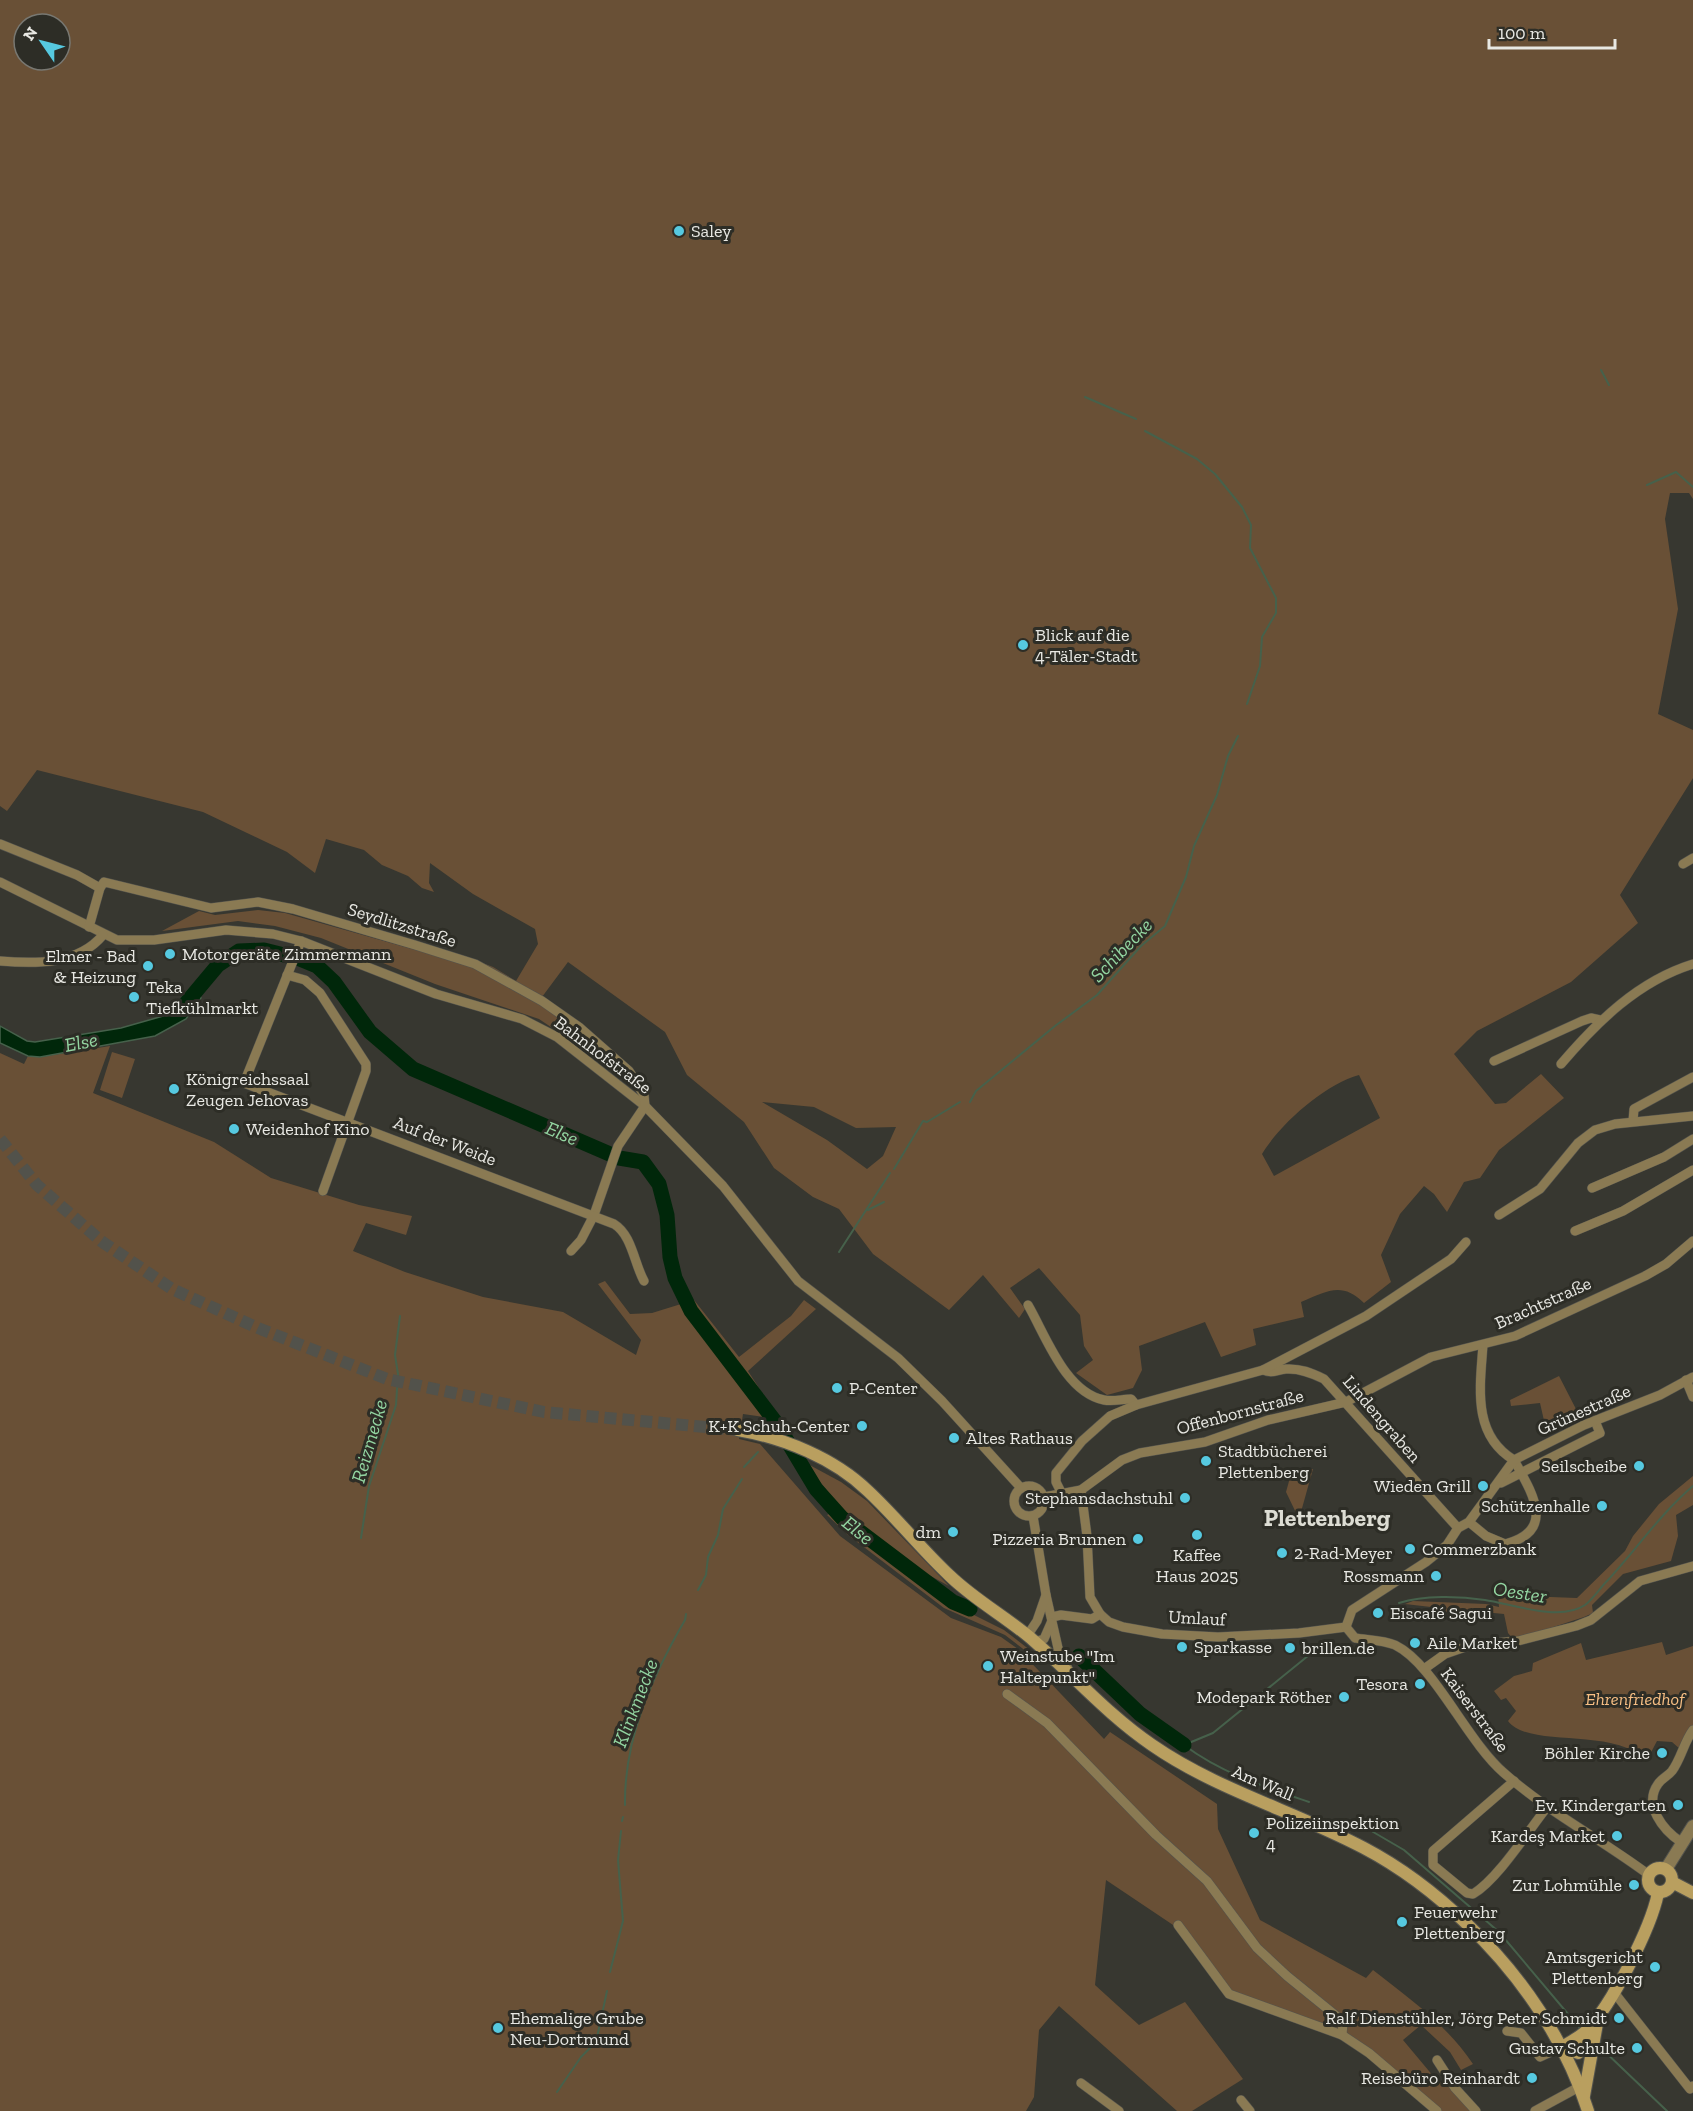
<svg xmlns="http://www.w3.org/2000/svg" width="1693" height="2111" viewBox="0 0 1693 2111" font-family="'Zilla Slab',serif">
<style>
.green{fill:#695036;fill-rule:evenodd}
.water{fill:#00270a;stroke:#46614b;stroke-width:1.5}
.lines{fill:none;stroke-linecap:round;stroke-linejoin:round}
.stream{stroke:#46614b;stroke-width:2}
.river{stroke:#00270a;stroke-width:15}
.secondary-tunnel{stroke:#52524b;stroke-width:12;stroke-dasharray:12 6;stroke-linecap:butt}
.minor-casing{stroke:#53534d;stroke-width:10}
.tertiary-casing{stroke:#53534d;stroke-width:14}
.secondary-casing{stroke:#53534d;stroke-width:14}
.minor{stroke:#8a7a53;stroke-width:9}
.tertiary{stroke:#8a7a53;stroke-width:12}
.secondary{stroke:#b99f5f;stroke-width:12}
.poi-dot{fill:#56c9e0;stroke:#2d2d26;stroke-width:2}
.labels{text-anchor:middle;stroke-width:6;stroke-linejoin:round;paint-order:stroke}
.poi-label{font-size:18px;fill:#e8e8e3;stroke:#2d2d26;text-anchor:start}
.street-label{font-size:18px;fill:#e8e8e3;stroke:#2d2d26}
.park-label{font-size:18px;font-style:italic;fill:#f7bf84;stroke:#2d2d26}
.water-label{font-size:20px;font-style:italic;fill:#93d5a1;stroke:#2d2d26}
.district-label{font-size:24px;font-weight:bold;fill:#ddddd4;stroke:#2d2d26}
</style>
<rect width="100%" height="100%" fill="#373730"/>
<!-- green -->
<g class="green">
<path d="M0,0H1693V499L1689,493H1670L1665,519L1678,609L1658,714L1693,730V778L1620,895L1638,923L1571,982L1477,1031L1454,1054L1495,1104L1506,1103L1541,1074L1564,1098L1499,1150L1480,1178L1464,1182L1447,1212L1434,1194L1424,1186L1400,1214L1381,1255L1391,1282L1364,1303C1342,1281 1327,1291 1301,1302L1304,1317L1253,1329L1256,1345L1221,1357L1205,1322L1139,1346L1142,1370L1133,1388L1107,1395L1076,1373L1093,1360L1084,1346L1080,1315L1039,1268L1010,1288L1025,1309L1019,1318L983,1275L949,1310L873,1254L839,1209L813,1197L774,1168L744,1122L687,1075L665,1032L568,962L542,997L560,1019L604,1055L600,1060L539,1019L435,984L321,938L275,926L238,921L162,931L199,911L215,915L258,910L285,913L430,954L465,956L493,967L516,981L538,944L535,929L473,894L430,863L429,883L434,892L422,888L408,876L382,865L364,850L326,839L315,873L287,852L203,812L37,770L7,811L0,806ZM24,24H60V60H24ZM1359,1075L1380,1118L1274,1176L1262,1154C1280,1124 1325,1084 1359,1075ZM762,1102L814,1107L856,1128L896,1127L883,1156L867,1169L827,1140Z"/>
<path d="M110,1046L93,1093L214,1142L271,1178L359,1205L412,1216L406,1235L366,1223L353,1251L405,1272L483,1297L563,1312L636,1355L641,1340L598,1284L605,1281L630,1314L652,1313L694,1300L739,1357L791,1316L804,1300L816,1309L748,1371L779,1419L743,1414L739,1439L760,1444L840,1536L951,1618L1001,1637L1018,1649L1104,1739L1110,1732L1217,1804L1218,1829L1260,1920L1366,1978L1373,1970C1410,1999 1447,2025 1473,2064L1461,2070L1450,2052L1421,2025L1403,2040L1439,2083L1445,2080L1472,2111H1437L1342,2035L1229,1994L1185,1933L1106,1880L1095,1985L1139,2025L1185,2002L1243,2079L1192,2111H1177L1059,2006L1039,2030L1034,2097L1026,2111H0V1053L24,1064L28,1056L40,1057Z"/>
<polygon points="112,1052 135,1059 122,1098 100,1090"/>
<polygon points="1559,1376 1577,1411 1545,1425 1540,1403 1511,1406 1510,1400"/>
<polygon points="804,1462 841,1482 867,1501 949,1586 905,1562 851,1520"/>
<polygon points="1313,1469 1299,1519 1286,1492 1291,1474"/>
<polygon points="1693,1476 1693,1505 1676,1515 1678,1536 1671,1561 1623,1574 1592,1605 1593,1613 1584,1617 1514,1640 1508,1633 1504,1614 1473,1611 1452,1614 1431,1607 1405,1604 1413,1601 1486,1604 1499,1607 1498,1595 1577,1598 1625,1551 1633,1536 1659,1504"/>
<polygon points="829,1514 932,1594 1004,1630 1035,1654 1031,1655 1005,1635 944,1608 848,1535 827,1515"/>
<path d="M1662,1642L1666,1655L1693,1646V1725L1680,1749L1672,1742L1657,1741L1647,1760C1610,1726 1530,1749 1508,1721L1516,1711L1506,1698L1501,1700L1494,1691L1514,1676L1532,1671L1533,1663L1581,1643L1586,1660Z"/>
</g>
<!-- water -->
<polygon class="water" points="190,990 201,998 186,1019 155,1036 40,1057 28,1056 0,1043 0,1026 27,1041 35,1042 121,1028 163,1016"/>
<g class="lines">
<!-- stream -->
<g class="stream">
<polyline points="1601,370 1609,385"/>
<polyline points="1085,397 1136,419"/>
<polyline points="1145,431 1197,459 1215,474 1242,507 1251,525 1250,548 1276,598 1276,613 1262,637 1260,666 1247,704"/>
<polyline points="1647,485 1676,472 1693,487"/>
<polyline points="970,1102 976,1091 1055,1026 1097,995 1141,946 1165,926 1186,877 1194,846 1217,795 1228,756 1238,736"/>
<polyline points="894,1169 923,1121 927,1122 960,1102"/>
<polyline points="868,1210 884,1202"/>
<polyline points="839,1252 890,1173"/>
<polyline points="744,1467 758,1452"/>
<polyline points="361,1538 369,1486 396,1405 398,1374 395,1355 400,1316"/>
<polyline points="698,1590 706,1575 708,1557 718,1535 723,1509 742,1479"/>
<path d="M1399,1603C1424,1595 1459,1596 1485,1600C1512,1604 1560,1622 1585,1605C1593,1599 1600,1588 1607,1581C1636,1550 1660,1514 1693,1486"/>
<polyline points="1184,1745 1213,1733 1314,1651"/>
<path d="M1184,1745C1221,1773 1265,1787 1309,1802"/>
<path d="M625,1805C624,1738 652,1677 685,1620L686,1614"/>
<polyline points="622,1821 623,1817"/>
<polyline points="1356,1822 1404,1850 1499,1932 1579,2027"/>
<polyline points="610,1972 623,1921 618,1860 621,1831"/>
<polyline points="1601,2048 1667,2111"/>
<polyline points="557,2092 581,2057 596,2042 607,1991"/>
</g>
<!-- river -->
<g class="river">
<polyline points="182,1008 218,965 239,951 264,950 300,959 317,966 334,982 370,1032 413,1069 619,1158 643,1162 659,1184 667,1215 670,1257 675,1278 691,1311 777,1424 816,1489 842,1518 953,1602 970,1609"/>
<polyline points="1079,1656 1140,1714 1184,1745"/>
</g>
<!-- secondary-tunnel -->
<polyline class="secondary-tunnel" points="0,1139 37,1185 101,1241 172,1289 258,1328 387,1379 544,1412 738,1430"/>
<!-- minor casing -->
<g class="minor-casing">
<g id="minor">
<polyline points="0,844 77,875 100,888"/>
<polyline points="1683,864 1693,858"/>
<polyline points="0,882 117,940 154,940 226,930 273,934 301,941 436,994 522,1019 557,1037 645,1106 723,1186 798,1281 898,1358 942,1401 1021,1488"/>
<polyline points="89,927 100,888 104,882 211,908 258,902 293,909 415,945 475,964 542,1001 579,1027 629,1071 644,1095 645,1106 618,1146 594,1215 581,1240 571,1251"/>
<path d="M301,941L244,1083L614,1224C632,1235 634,1263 644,1281"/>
<path d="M0,961C35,964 78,965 103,935"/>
<polyline points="287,975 305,980 320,993 366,1064 366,1071 323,1191"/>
<polyline points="1494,1061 1582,1021 1591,1018 1600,1020"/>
<path d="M1561,1064C1597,1022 1638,981 1693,964"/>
<polyline points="1633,1121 1634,1109 1693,1077"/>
<polyline points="1592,1188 1664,1157 1693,1139"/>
<polyline points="1499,1215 1540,1189 1578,1143 1595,1130 1615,1124 1693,1116"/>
<polyline points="1575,1231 1623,1211 1693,1170"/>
<path d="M1028,1305C1046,1336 1065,1392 1104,1400C1113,1402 1122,1399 1131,1399L1136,1405"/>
<path d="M1483,1345C1480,1387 1472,1435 1514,1460"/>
<path d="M1263,1370C1272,1374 1276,1370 1286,1369C1300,1368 1312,1373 1324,1379L1458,1528"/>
<polyline points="1686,1380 1693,1397"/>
<polyline points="1501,1483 1600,1433 1595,1421"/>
<circle cx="1029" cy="1501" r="15"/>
<polyline points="1081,1490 1087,1536 1090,1597 1100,1614 1109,1622 1123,1627 1162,1634 1218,1637 1299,1633 1346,1627"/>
<polyline points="1062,1494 1056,1482 1056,1473 1082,1441 1110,1416 1136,1405 1263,1370 1366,1316 1451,1259 1466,1242"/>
<polyline points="1044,1497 1081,1490 1122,1460 1140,1453 1205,1442 1268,1420 1346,1402 1431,1357 1515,1336 1645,1276 1666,1264 1693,1241"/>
<polyline points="1033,1516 1046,1595 1058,1648 1070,1673"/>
<path d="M1469,1522L1486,1536L1505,1544C1558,1531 1531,1491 1514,1460"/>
<polyline points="1052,1617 1061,1615 1092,1619 1100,1614"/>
<polyline points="1346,1627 1352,1610 1426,1562 1447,1545 1458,1528 1469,1522 1514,1460 1584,1425 1660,1395 1693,1377"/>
<path d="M1346,1627L1355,1638C1368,1640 1384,1640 1395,1645C1434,1664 1466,1740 1504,1773C1548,1812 1601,1839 1649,1875"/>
<polyline points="1027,1636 1037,1621 1046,1595"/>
<polyline points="1035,1642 1044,1639 1051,1623"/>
<polyline points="1424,1669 1445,1654 1471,1645 1518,1641 1576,1626 1591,1620 1640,1581 1693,1566"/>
<polyline points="1007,1694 1047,1723 1156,1835 1207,1881 1257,1948 1287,1976 1340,2019 1343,2023 1342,2035"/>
<path d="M1514,1781L1433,1851V1865L1467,1893L1473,1894C1498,1879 1528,1831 1548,1806"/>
<path d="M1681,1842C1663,1830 1643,1805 1658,1784C1662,1778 1668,1776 1672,1771C1681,1759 1684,1742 1693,1730"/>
<polyline points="1178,1925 1229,1994 1342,2035 1369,2053 1437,2111"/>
<polyline points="1613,1991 1690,2089 1693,2086"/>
<polyline points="1507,2031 1521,2033 1540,2057 1562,2047"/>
<polyline points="1437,2060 1455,2088 1476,2111"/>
<polyline points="1081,2083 1119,2111"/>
<polyline points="1241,2100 1250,2111"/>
<polyline points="1535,2111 1579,2087"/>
</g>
</g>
<!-- tertiary casing -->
<g class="tertiary-casing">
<polyline id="tertiary" points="1666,1869 1693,1826"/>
</g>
<!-- secondary casing -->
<g class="secondary-casing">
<g id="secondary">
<path d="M738,1430C784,1438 834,1458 868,1491C897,1518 921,1549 950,1576C976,1601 1008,1618 1034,1641C1074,1676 1108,1715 1152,1745C1217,1790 1294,1811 1364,1848C1402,1868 1436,1894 1467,1924C1520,1974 1566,2041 1588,2111"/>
<circle cx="1660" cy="1880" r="12"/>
<polyline points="1672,1882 1693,1893"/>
<path d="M1562,2047C1569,2043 1578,2038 1585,2032C1611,2007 1651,1928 1658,1893"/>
<polyline points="1562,2047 1578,2053 1593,2040"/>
<polyline points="1584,2096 1598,2018"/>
</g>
</g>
<!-- minor -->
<use href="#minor" class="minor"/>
<!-- tertiary -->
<use href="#tertiary" class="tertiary"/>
<!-- secondary -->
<use href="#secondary" class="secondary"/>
</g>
<!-- markers -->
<g class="poi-dot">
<circle cx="679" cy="231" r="6"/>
<circle cx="1023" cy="645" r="6"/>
<circle cx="170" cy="954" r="6"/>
<circle cx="148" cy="966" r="6"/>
<circle cx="134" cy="997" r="6"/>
<circle cx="174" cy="1089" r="6"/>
<circle cx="234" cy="1129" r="6"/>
<circle cx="837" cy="1388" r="6"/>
<circle cx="862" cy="1426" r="6"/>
<circle cx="954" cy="1438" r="6"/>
<circle cx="1206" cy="1461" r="6"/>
<circle cx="1639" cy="1466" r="6"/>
<circle cx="1483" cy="1486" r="6"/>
<circle cx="1185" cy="1498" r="6"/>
<circle cx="1602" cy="1506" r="6"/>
<circle cx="953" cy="1532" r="6"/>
<circle cx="1197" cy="1535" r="6"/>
<circle cx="1138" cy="1539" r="6"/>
<circle cx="1410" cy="1549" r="6"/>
<circle cx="1282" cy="1553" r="6"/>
<circle cx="1436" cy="1576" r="6"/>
<circle cx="1378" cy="1613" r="6"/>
<circle cx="1415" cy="1643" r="6"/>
<circle cx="1182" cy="1647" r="6"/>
<circle cx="1290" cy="1648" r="6"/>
<circle cx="988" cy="1666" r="6"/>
<circle cx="1420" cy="1684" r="6"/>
<circle cx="1344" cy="1697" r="6"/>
<circle cx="1662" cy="1753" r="6"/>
<circle cx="1678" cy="1805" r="6"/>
<circle cx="1254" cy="1833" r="6"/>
<circle cx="1617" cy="1836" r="6"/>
<circle cx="1634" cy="1885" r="6"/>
<circle cx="1402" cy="1922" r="6"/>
<circle cx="1655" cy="1967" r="6"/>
<circle cx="1619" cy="2018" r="6"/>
<circle cx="498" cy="2028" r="6"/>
<circle cx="1637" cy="2048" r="6"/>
<circle cx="1532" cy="2078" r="6"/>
</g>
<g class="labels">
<!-- poi labels -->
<g class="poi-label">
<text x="691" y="237">Saley</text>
<text x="1035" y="641">Blick auf die<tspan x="1035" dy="21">4-Täler-Stadt</tspan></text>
<text x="182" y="960">Motorgeräte Zimmermann</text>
<text x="136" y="962" text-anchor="end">Elmer - Bad<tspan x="136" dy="21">&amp; Heizung</tspan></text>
<text x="146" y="993">Teka<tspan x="146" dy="21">Tiefkühlmarkt</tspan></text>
<text x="186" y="1085">Königreichssaal<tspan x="186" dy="21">Zeugen Jehovas</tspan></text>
<text x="246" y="1135">Weidenhof Kino</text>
<text x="849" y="1394">P-Center</text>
<text x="850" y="1432" text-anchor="end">K+K Schuh-Center</text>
<text x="966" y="1444">Altes Rathaus</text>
<text x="1218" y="1457">Stadtbücherei<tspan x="1218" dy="21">Plettenberg</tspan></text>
<text x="1627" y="1472" text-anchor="end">Seilscheibe</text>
<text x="1471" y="1492" text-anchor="end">Wieden Grill</text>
<text x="1173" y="1504" text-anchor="end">Stephansdachstuhl</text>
<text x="1590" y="1512" text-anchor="end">Schützenhalle</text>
<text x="941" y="1538" text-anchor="end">dm</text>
<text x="1126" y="1545" text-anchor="end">Pizzeria Brunnen</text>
<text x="1422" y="1555">Commerzbank</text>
<text x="1294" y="1559">2-Rad-Meyer</text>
<text x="1197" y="1561" text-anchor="middle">Kaffee<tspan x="1197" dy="21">Haus 2025</tspan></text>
<text x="1424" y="1582" text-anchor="end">Rossmann</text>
<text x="1390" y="1619">Eiscafé Sagui</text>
<text x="1427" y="1649">Aile Market</text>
<text x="1194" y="1653">Sparkasse</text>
<text x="1302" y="1654">brillen.de</text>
<text x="1000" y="1662">Weinstube "Im<tspan x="1000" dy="21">Haltepunkt"</tspan></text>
<text x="1408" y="1690" text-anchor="end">Tesora</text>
<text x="1332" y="1703" text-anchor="end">Modepark Röther</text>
<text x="1650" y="1759" text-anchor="end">Böhler Kirche</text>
<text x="1666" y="1811" text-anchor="end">Ev. Kindergarten</text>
<text x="1266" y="1829">Polizeiinspektion<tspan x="1266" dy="21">4</tspan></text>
<text x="1605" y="1842" text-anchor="end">Kardeş Market</text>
<text x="1622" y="1891" text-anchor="end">Zur Lohmühle</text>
<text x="1414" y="1918">Feuerwehr<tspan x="1414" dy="21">Plettenberg</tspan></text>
<text x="1643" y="1963" text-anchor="end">Amtsgericht<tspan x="1643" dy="21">Plettenberg</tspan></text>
<text x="510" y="2024">Ehemalige Grube<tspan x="510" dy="21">Neu-Dortmund</tspan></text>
<text x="1607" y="2024" text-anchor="end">Ralf Dienstühler, Jörg Peter Schmidt</text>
<text x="1625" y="2054" text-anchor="end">Gustav Schulte</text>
<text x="1520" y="2084" text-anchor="end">Reisebüro Reinhardt</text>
</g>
<!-- street labels -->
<g class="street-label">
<text transform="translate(402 925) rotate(17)" y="6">Seydlitzstraße</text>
<text transform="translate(603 1055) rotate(37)" y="6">Bahnhofstraße</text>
<text transform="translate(445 1141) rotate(21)" y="6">Auf der Weide</text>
<text transform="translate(1543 1303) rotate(-24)" y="6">Brachtstraße</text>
<text transform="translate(1584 1410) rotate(-24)" y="6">Grünestraße</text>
<text transform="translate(1240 1412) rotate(-15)" y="6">Offenbornstraße</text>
<text transform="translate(1382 1419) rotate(49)" y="6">Lindengraben</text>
<text transform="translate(1197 1618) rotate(3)" y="6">Umlauf</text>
<text transform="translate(1475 1710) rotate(53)" y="6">Kaiserstraße</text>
<text transform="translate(1263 1783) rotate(23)" y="6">Am Wall</text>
</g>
<!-- park labels -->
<g class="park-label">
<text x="1635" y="1705">Ehrenfriedhof</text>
</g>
<!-- water labels -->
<g class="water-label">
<text transform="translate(1121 950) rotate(-46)" y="7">Schibecke</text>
<text transform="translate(81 1042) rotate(-11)" y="7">Else</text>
<text transform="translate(562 1133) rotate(23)" y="7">Else</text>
<text transform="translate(369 1441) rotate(-74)" y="7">Reizmecke</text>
<text transform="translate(858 1530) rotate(39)" y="7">Else</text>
<text transform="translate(1520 1592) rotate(9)" y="7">Oester</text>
<text transform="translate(635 1703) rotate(-69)" y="7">Klinkmecke</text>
</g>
<!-- district labels -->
<g class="district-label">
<text x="1327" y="1526">Plettenberg</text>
</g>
</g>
<!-- north arrow -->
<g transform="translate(42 42) rotate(305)"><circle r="28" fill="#2d2d26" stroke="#787872" stroke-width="1.5"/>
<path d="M0-4.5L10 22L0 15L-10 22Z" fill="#56c9e0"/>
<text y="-9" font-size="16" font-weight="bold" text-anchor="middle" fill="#e8e8e3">N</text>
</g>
<!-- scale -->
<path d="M1489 39v9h126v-9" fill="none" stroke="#e8e8e3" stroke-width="3"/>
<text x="1498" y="39" font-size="18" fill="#e8e8e3" stroke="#2d2d26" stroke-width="4.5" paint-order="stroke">100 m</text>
</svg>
